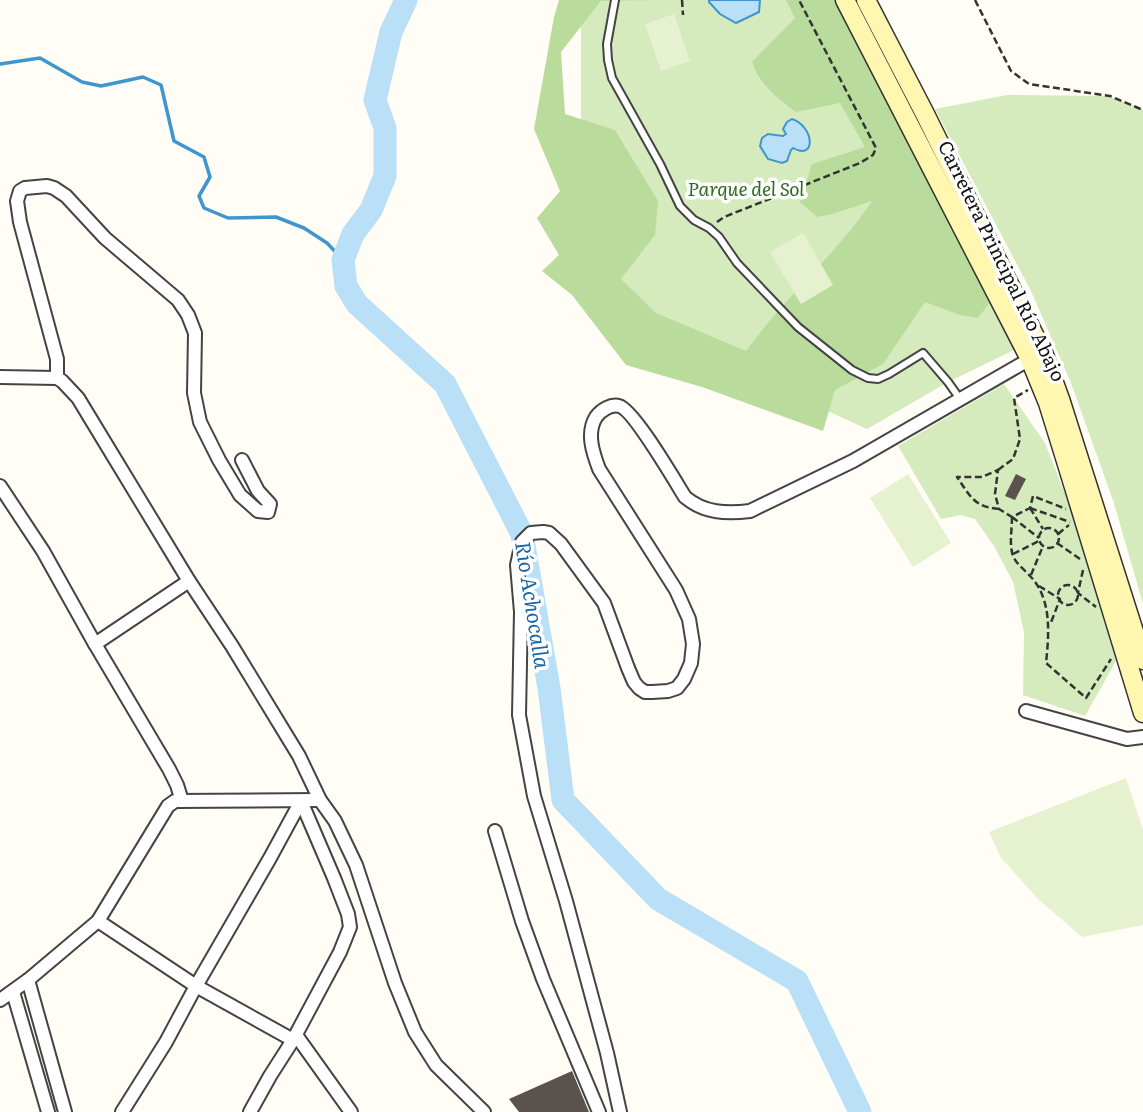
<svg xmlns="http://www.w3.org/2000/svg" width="1143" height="1112" viewBox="0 0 1143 1112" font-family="Literata,serif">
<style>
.green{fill:#d5ebbd}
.forest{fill:#b9dc9c}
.pitch{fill:#e6f2cf}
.water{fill:#b9e0f7;stroke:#3f96cf;stroke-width:2}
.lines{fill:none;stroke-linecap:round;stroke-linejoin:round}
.stream{stroke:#3f96cf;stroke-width:3.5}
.river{stroke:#b9e0f7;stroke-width:23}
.building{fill:#5a524d}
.service-casing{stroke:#444;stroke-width:10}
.minor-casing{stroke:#444;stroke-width:16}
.secondary-casing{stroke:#333;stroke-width:21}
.path{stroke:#333;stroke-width:2.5;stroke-dasharray:7 3.5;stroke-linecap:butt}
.service{stroke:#fff;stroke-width:6}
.minor{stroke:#fff;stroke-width:12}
.secondary{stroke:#fff6b0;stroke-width:18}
.labels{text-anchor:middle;stroke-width:7;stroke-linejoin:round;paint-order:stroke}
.park-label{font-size:19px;font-style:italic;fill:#2f6b1f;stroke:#fff}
.street-label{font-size:19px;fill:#111;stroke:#fff}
.water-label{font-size:21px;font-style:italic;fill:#1768a6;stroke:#fff}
</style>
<rect width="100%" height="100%" fill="#fffdf5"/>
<!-- green -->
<g class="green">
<polygon points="581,0 836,0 938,189 1014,350 948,382 867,429 572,295 581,133"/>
<polygon points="1007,95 1107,96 1143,109 1143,604 1113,500 1071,383 1031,291 935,109"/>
<polygon points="1004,384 1045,443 1073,514 1104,607 1116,661 1085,716 1023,695 1024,632 1013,582 994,546 975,519 961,515 941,519 898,446"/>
</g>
<!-- forest -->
<path class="forest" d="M559,0H660L601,1L561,52L565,114L615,130L658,201L655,235L621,279L656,313L746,351C785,297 835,256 872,201L832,214L817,217L800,202L812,164L865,147L840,103L796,112C777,98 759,84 752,62L795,18L786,0H836L991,301L978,318L960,315L925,302L883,364L835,390L823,431L702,387L626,365L572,295L542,271L559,255L537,218L560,191L534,129L554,17Z"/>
<!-- pitch -->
<g class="pitch">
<polygon points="674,14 690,61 661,71 645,24"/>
<polygon points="803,233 833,285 801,304 770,252"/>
<polygon points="908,474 951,543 913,567 870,498"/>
<polygon points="1126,778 1143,830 1143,925 1082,937 1039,900 1001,858 989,832"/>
</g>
<!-- water -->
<g class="water">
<polygon points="709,0 760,0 759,12 736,23 720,14 709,2"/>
<path d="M792,119C815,127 816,161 793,148L791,150L787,161L782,163L768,159L760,146L762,138L768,134L783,136L786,134L783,129L787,122Z"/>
</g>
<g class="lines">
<!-- stream -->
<polyline class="stream" points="0,64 40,58 82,82 101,86 143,77 161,85 174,141 204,157 210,177 199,196 204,208 228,218 276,217 304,228 327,243 343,260"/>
<!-- river -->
<polyline class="river" points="406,0 391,32 375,100 385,128 385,176 371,210 353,234 343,260 346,286 357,304 445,384 522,534 549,688 563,800 658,899 797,981 860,1112"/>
</g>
<!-- building -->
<g class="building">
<polygon points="1016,474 1026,479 1015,500 1005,496"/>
<polygon points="572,1071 589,1112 519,1112 509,1099"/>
</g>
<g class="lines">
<!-- service casing -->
<g class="service-casing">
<polyline id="service" points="615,0 607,44 608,60 612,78 660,164 680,206 694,220 709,228 719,237 737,263 798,327 852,370 868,378 878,379 889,374 923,353 948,382 960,399"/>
</g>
<!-- minor casing -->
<g class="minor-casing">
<g id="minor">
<polyline points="0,377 57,378 62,381 78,398 189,581 232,646 299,756 320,800 335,821 356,865 395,983 415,1032 436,1065 484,1112"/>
<polyline points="57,378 57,359 20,222 17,201 20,191 25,188 47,186 54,188 66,196 105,238 178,300 188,315 195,333 194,393 200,422 219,460 240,495 258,511 268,512 270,504 258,491 242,460"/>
<polyline points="0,486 43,551 95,644 169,769 177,785 182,801"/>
<polyline points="95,644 189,581"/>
<polyline points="1026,711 1127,739 1143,737"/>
<polyline points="495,831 522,921 543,979 599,1112"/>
<polyline points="98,921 196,986 293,1040"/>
<polyline points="28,980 65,1112"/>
<polyline points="13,992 48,1112"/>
<polyline points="0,1000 28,980 98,921 168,806 175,801 320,800"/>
<polyline points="296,1035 351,1112"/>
<polyline points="122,1112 166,1042 196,986 270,858 301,801"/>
<polyline points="250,1112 270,1076 293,1040 340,952 350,927 348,914 334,878 301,801"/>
<path d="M620,1112L607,1053L566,901L534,796L519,715L521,612L517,565L522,542L531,533L543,532L549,533L561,544L604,603L628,668L634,682L639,688L645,692H652L668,691L677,688L684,679L691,663L693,644L689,619L676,590L599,469C593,453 586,433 596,417C601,410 611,404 619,406C633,409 675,481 685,497C704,513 726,514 750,511L853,461L1030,359"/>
</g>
</g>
<!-- secondary casing -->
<g class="secondary-casing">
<g id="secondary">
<polyline points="845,0 1030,359 1048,403 1066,461 1143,713"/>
<polyline points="866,0 925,114 1044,355 1060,399 1143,660"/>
</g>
</g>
<!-- path -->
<g class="path">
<polyline points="682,0 683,15"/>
<polyline points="975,0 1011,71 1029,84 1110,96 1143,110"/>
<polyline points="717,222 724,217 860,163 873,155 876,148 799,0"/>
<polyline points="998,470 1013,459 1020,439 1014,398 1028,390"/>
<polyline points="1030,508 1070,522"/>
<polyline points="1030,508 1043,529"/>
<path d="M999,509C974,507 970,496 957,477H982L998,470L995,494L999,509L1012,517L1030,508L1033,496L1066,509"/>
<path d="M1012,517C1012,530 1009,544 1013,556C1017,565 1025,570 1031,577C1052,600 1049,634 1046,663L1086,698L1111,659"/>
<polyline points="1012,517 1039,538"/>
<circle cx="1049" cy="538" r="10"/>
<polyline points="1058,534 1069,525"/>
<polyline points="1057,543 1080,559"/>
<polyline points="1013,554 1039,541"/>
<polyline points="1083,570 1078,593 1096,607"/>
<polyline points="1031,575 1043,546"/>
<circle cx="1068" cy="595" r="10"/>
<polyline points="1039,586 1060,599 1050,625"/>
</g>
<!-- service -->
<use href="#service" class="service"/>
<!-- minor -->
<use href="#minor" class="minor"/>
<!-- secondary -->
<use href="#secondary" class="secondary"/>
</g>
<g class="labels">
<!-- park labels -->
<g class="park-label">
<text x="746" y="196">Parque del Sol</text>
</g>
<!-- street labels -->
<g class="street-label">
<text transform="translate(1002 261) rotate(64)" y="7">Carretera Principal Río Abajo</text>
</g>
<!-- water labels -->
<g class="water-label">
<text transform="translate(532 605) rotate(81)" y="7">Río Achocalla</text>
</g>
</g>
</svg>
